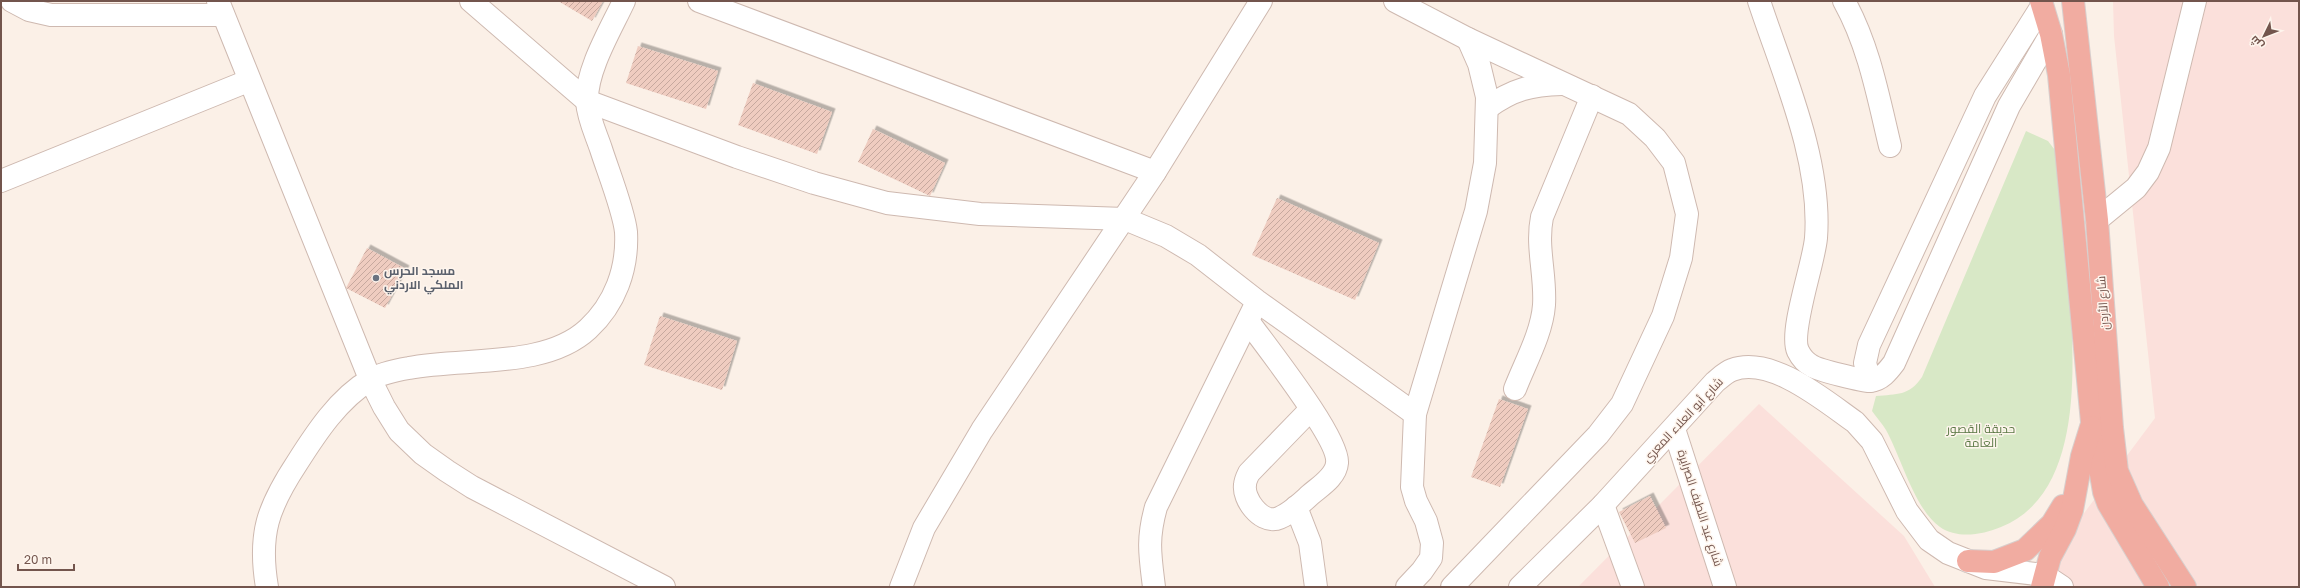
<svg xmlns="http://www.w3.org/2000/svg" width="2300" height="588" viewBox="0 0 2300 588" font-family="'Golos Text',Cairo,sans-serif">
<style>
.commercial{fill:#fbe0db}
.park{fill:#d8e8c6}
.building{fill:url(#building-hatch);filter:url(#shadow)}
.lines{fill:none;stroke-linecap:round;stroke-linejoin:round}
.minor-casing{stroke:#ceb9b0;stroke-width:24}
.highway-casing{stroke:#d8cfcd;stroke-width:24}
.minor{stroke:#fff;stroke-width:22}
.highway{stroke:#f1aca1;stroke-width:22}
.worship-dot{fill:#6b7280;stroke:#fef5ed;stroke-width:1.5}
.labels{text-anchor:middle;stroke-width:3;stroke-linejoin:round;paint-order:stroke}
.worship-label{font-size:12px;font-weight:bold;fill:#5b616d;stroke:#fef5ed;text-anchor:start}
.street-label{font-size:12px;fill:#73554d;stroke:#fef5ed}
.park-label{font-size:12px;fill:#5b7845;stroke:#fef5ed}
</style>
<defs>
<pattern id="building-hatch" width="6" height="6" patternUnits="userSpaceOnUse"><rect width="6" height="6" fill="#efccc0"/><path d="M-1 1l2-2M0 6l6-6M5 7l2-2" fill="none" stroke="#c6a89e"/></pattern>
<filter id="shadow"><feDropShadow dx="3.5" dy="-3.5" stdDeviation="0" flood-color="#0004"/></filter>
</defs>
<rect width="100%" height="100%" fill="#fbf0e7"/>
<!-- commercial -->
<g class="commercial">
<polygon points="2113,1 2299,1 2299,587 2029,587 2155,418 2114,36"/>
<polygon points="1759,404 1904,536 1935,587 1578,587"/>
</g>
<!-- park -->
<path class="park" d="M2026,131L2048,141L2061,158C2064,198 2066,238 2069,279C2073,354 2088,492 2001,527C1982,535 1957,539 1940,527C1915,510 1901,457 1886,430C1882,423 1876,417 1872,411L1876,396C1897,394 1909,396 1922,377Z"/>
<!-- building -->
<g class="building">
<polygon points="558,1 603,1 592,21"/>
<polygon points="638,46 718,71 706,109 626,83"/>
<polygon points="753,83 832,112 817,154 738,125"/>
<polygon points="873,129 945,163 930,196 858,162"/>
<polygon points="1277,198 1379,243 1355,300 1252,255"/>
<polygon points="367,248 406,269 385,308 346,288"/>
<polygon points="660,316 737,341 722,390 644,365"/>
<polygon points="1499,399 1528,409 1500,487 1471,477"/>
<polygon points="1650,496 1666,528 1635,543 1619,512"/>
</g>
<g class="lines">
<!-- minor casing -->
<g class="minor-casing">
<g id="minor">
<polyline points="12,1 29,10 51,15 223,15"/>
<polyline points="218,1 370,379 384,407 399,431 423,454 447,471 472,487 664,587"/>
<polyline points="471,1 587,101 737,157 814,183 887,203 980,214 1125,219 1166,236 1198,255 1257,301 1415,414"/>
<polyline points="699,1 1155,172"/>
<polyline points="1395,1 1468,39 1629,114 1655,138 1674,163 1687,214 1681,258 1663,316 1622,404 1598,435 1452,587"/>
<path d="M1759,1C1783,74 1822,160 1816,238C1814,263 1789,332 1798,351C1801,357 1806,363 1812,366C1818,370 1863,381 1870,381C1881,380 1888,371 1894,363L2009,106L2051,34"/>
<path d="M1844,1C1869,46 1878,96 1890,146"/>
<path d="M1487,108C1513,89 1531,85 1562,84"/>
<polyline points="1,181 248,81"/>
<polyline points="2097,220 2136,188 2148,172 2159,148 2195,1"/>
<path d="M1248,321C1265,345 1340,439 1337,463C1336,477 1319,487 1310,495C1300,504 1289,515 1276,519C1260,522 1243,499 1245,485C1245,481 1247,477 1249,473L1311,409"/>
<polyline points="1870,381 1865,363 1869,345 1985,96 2042,6"/>
<path d="M1515,389C1525,363 1542,333 1544,305C1546,275 1536,247 1542,217L1592,96"/>
<polyline points="1674,429 1725,587"/>
<polyline points="1603,505 1633,587"/>
<polyline points="1296,507 1310,543 1316,587"/>
<path d="M267,587C258,534 268,507 297,463C316,433 339,398 370,380C381,373 397,370 409,368C464,357 545,369 588,329C615,304 628,269 626,232C624,211 608,171 601,149C596,134 588,118 587,101C586,70 611,29 624,1"/>
<polyline points="901,587 924,528 982,430 1155,172 1261,1"/>
<path d="M1154,587C1150,555 1147,539 1156,507L1253,310"/>
<polyline points="1407,587 1422,571 1431,558 1432,543 1426,521 1416,501 1412,487 1415,414 1476,211 1485,163 1487,97 1479,64 1468,39"/>
<path d="M1520,587L1603,505L1715,382C1720,378 1726,372 1732,370C1771,355 1825,401 1855,422L1872,441L1907,511L1929,540L1948,553L1986,568L2044,575L2062,587"/>
</g>
</g>
<!-- highway casing -->
<g class="highway-casing">
<g id="highway">
<polyline points="2041,1 2051,34 2059,75 2092,422 2104,492 2108,503 2158,587"/>
<polyline points="2073,1 2097,220 2112,428 2117,471 2132,505 2185,587"/>
<polyline points="1968,561 1994,562 2025,550 2052,524 2063,506"/>
<polyline points="2042,587 2050,557 2065,529 2072,510 2082,456 2091,427"/>
</g>
</g>
<!-- minor -->
<use href="#minor" class="minor"/>
<!-- highway -->
<use href="#highway" class="highway"/>
</g>
<!-- markers -->
<circle class="worship-dot" cx="376" cy="278" r="4"/>
<g class="labels">
<!-- worship labels -->
<g class="worship-label">
<text x="384" y="275">مسجد الحرس<tspan x="384" dy="14">الملكي الاردني</tspan></text>
</g>
<!-- street labels -->
<g class="street-label">
<text transform="translate(2103 303) rotate(-94)" y="4">شارع الأردن</text>
<text transform="translate(1683 420) rotate(-47)" y="4">شارع أبو العلاء المعري</text>
<text transform="translate(1700 508) rotate(72)" y="4">شارع عبد اللطيف الصرايرة</text>
</g>
<!-- park labels -->
<g class="park-label">
<text x="1981" y="433">حديقة القصور<tspan x="1981" dy="14">العامة</tspan></text>
</g>
</g>
<!-- border -->
<rect width="2300" height="588" fill="none" stroke="#73554d" stroke-width="4"/>
<!-- north arrow -->
<g transform="translate(2264 36) rotate(227)" stroke="#fef5ed" stroke-width="3" paint-order="stroke">
<path d="M0-3L7 15L0 10L-7 15Z" fill="#73554d"/>
<text y="-6" font-size="11" font-weight="bold" text-anchor="middle" fill="#73554d">ش</text>
</g>
<!-- scale -->
<path d="M18 564v6h56v-6" fill="none" stroke="#73554d" stroke-width="2"/>
<text x="24" y="564" font-size="12" fill="#73554d" stroke="#fef5ed" stroke-width="3" paint-order="stroke">20 m</text>
</svg>
